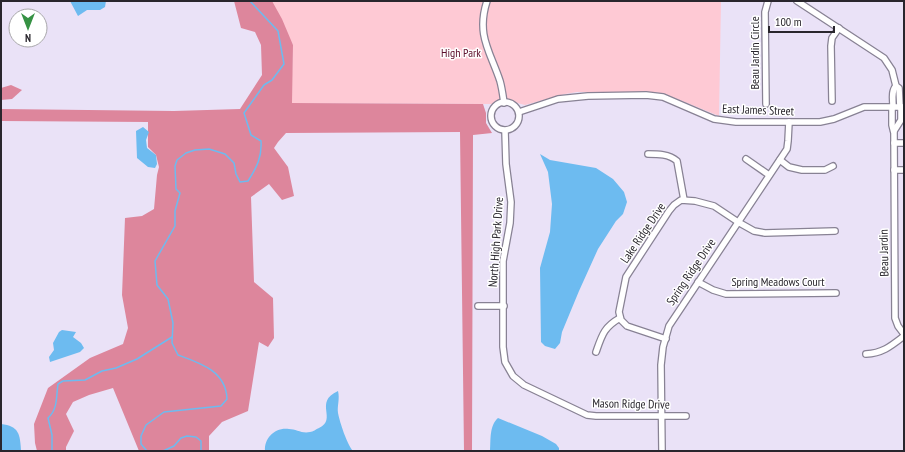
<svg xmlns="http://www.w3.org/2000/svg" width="905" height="452" viewBox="0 0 905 452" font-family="'PT Sans Narrow',sans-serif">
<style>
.green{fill:#fec9d4}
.forest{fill:#dd869c}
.water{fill:#6dbbf0}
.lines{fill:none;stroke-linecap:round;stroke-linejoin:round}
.stream{stroke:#6dbbf0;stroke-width:1.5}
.minor-casing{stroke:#888294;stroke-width:8}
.minor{stroke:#fff;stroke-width:5.5}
.labels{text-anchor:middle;stroke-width:3;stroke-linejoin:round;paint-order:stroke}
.park-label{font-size:12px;fill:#5c0e2b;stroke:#fff}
.street-label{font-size:12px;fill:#29262d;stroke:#fff}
</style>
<rect width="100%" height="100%" fill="#eae2f7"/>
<!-- green -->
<path class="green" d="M268,1H721L719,116L665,94L653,92H577L565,94L525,105C511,103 505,93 492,104L291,103L293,45Z"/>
<!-- forest -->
<g class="forest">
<polygon points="234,1 272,1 282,19 293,45 292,103 483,104 486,113 486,123 492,133 473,135 472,451 464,451 460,132 286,133 278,142 274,148 288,167 294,196 282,200 269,184 251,197 254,282 273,298 274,338 268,347 259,342 248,411 222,422 209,436 209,451 139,451 113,388 89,395 73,402 66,414 74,431 66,447 66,451 37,451 35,443 34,424 48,388 90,358 123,344 128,328 122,295 125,218 142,216 154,209 157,175 159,167 156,155 148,147 148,122 1,121 1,109 174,111 240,109 262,75 261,45 255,32 241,28"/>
<polygon points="11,85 22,90 12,99 1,100 1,88"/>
</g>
<!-- water -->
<g class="water">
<polygon points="70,1 106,1 105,7 100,10 87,10 78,16"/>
<polygon points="143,127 149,132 146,140 147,148 156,155 157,164 155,168 148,167 137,158 136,131"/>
<polygon points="540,154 550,160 596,168 613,179 624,192 627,202 623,214 616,221 598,249 579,291 562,332 560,343 555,349 545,346 541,342 540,268 550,232 552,204 548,172"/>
<polygon points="62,330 76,332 73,337 81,343 84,348 80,352 50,362 49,357 54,350 53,343 59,332"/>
<path d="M338,391C340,399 337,406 338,413C340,423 347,444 353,451H265C264,438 275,427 289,429C296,429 302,434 310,432C313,432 316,429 319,428C338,419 313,402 338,391Z"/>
<path d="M498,418L542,436L556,444L559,448V451H490C491,440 489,426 498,418Z"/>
<path d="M1,424C19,426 20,434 21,451H1Z"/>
</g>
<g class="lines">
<!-- stream -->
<g class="stream">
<path d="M52,451V435L48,418C58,409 56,397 58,384L63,381L85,380L102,371L116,368L137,359L172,337"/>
<path d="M147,451L141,444V436L146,425L164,412L221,406L227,399C226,371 200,363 178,355L172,343L173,323L168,299L157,285L155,261L175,226V211L180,193L176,189L175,166L177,160L186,153L195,150L209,149L225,154L234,163L236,174L240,182L248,181C257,167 262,157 261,141L251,135L244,113L264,85L272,80L284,64L278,31L250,1"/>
<polyline points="163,451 174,446 181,438 187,436 196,437 201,441 201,451"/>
</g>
<!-- minor casing -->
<g class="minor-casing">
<g id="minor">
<path d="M487,1C476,35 490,51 500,81C502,88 503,96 504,103"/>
<polyline points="797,1 884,58 892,70 896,86 899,88 900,107"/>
<polyline points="832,101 831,46 832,38 839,28"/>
<circle cx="505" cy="116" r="14"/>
<polyline points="766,104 765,12 768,1"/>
<polyline points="892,107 892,125 894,133 895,318 898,326 904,334"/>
<path d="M893,107C893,100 891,91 896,86"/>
<polyline points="519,112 558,99 588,96 646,95 663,97 714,119 736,122 820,122 834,119 864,107 904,107"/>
<polyline points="505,131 506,164 511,202 510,223 503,261 503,347 505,362 513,376 524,385 587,415 596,416 686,416"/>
<polyline points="894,131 901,120 901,107"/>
<polyline points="894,143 904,143"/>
<path d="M648,154C658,154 669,154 677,161L684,200"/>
<polyline points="746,159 769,175"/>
<polyline points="780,160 789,167 802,170 825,170 833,166"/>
<polyline points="894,170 904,170"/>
<polyline points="698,282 713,290 726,294 836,293"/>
<polyline points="478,306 504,306"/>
<polyline points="666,339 627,326 621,320 619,312 626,277 669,211 674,205 681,200 695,201 714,206 738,222 754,231 765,233 835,231"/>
<path d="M596,352C602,335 604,327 620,318"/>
<path d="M866,354C883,353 891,346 904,336"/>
<polyline points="662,451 661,365 663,347 669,326 787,149 788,141 789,122"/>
</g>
</g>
<!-- minor -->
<use href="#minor" class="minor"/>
</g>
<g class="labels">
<!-- park labels -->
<g class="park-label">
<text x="461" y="57">High Park</text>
</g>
<!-- street labels -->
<g class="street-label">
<text transform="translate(755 53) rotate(-90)" y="4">Beau Jardin Circle</text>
<text transform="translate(758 110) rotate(2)" y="4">East James Street</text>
<text transform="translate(643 233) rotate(-56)" y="4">Lake Ridge Drive</text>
<text transform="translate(496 242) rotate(-86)" y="4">North High Park Drive</text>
<text transform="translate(884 253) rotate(-91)" y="4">Beau Jardin</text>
<text transform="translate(691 272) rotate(-56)" y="4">Spring Ridge Drive</text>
<text x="778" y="286">Spring Meadows Court</text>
<text transform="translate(631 404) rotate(1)" y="4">Mason Ridge Drive</text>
</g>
</g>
<!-- border -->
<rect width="905" height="452" fill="none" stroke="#29262d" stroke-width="4"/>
<!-- north arrow -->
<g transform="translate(28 28) rotate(180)"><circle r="19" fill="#ffffff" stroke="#a9a8ab"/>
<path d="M0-3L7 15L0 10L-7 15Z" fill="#369244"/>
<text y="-6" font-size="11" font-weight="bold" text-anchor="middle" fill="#29262d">N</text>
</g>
<!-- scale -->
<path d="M769 26v6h65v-6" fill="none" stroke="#29262d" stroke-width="2"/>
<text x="775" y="26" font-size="12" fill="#29262d" stroke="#ffffff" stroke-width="3" paint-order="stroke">100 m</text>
</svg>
